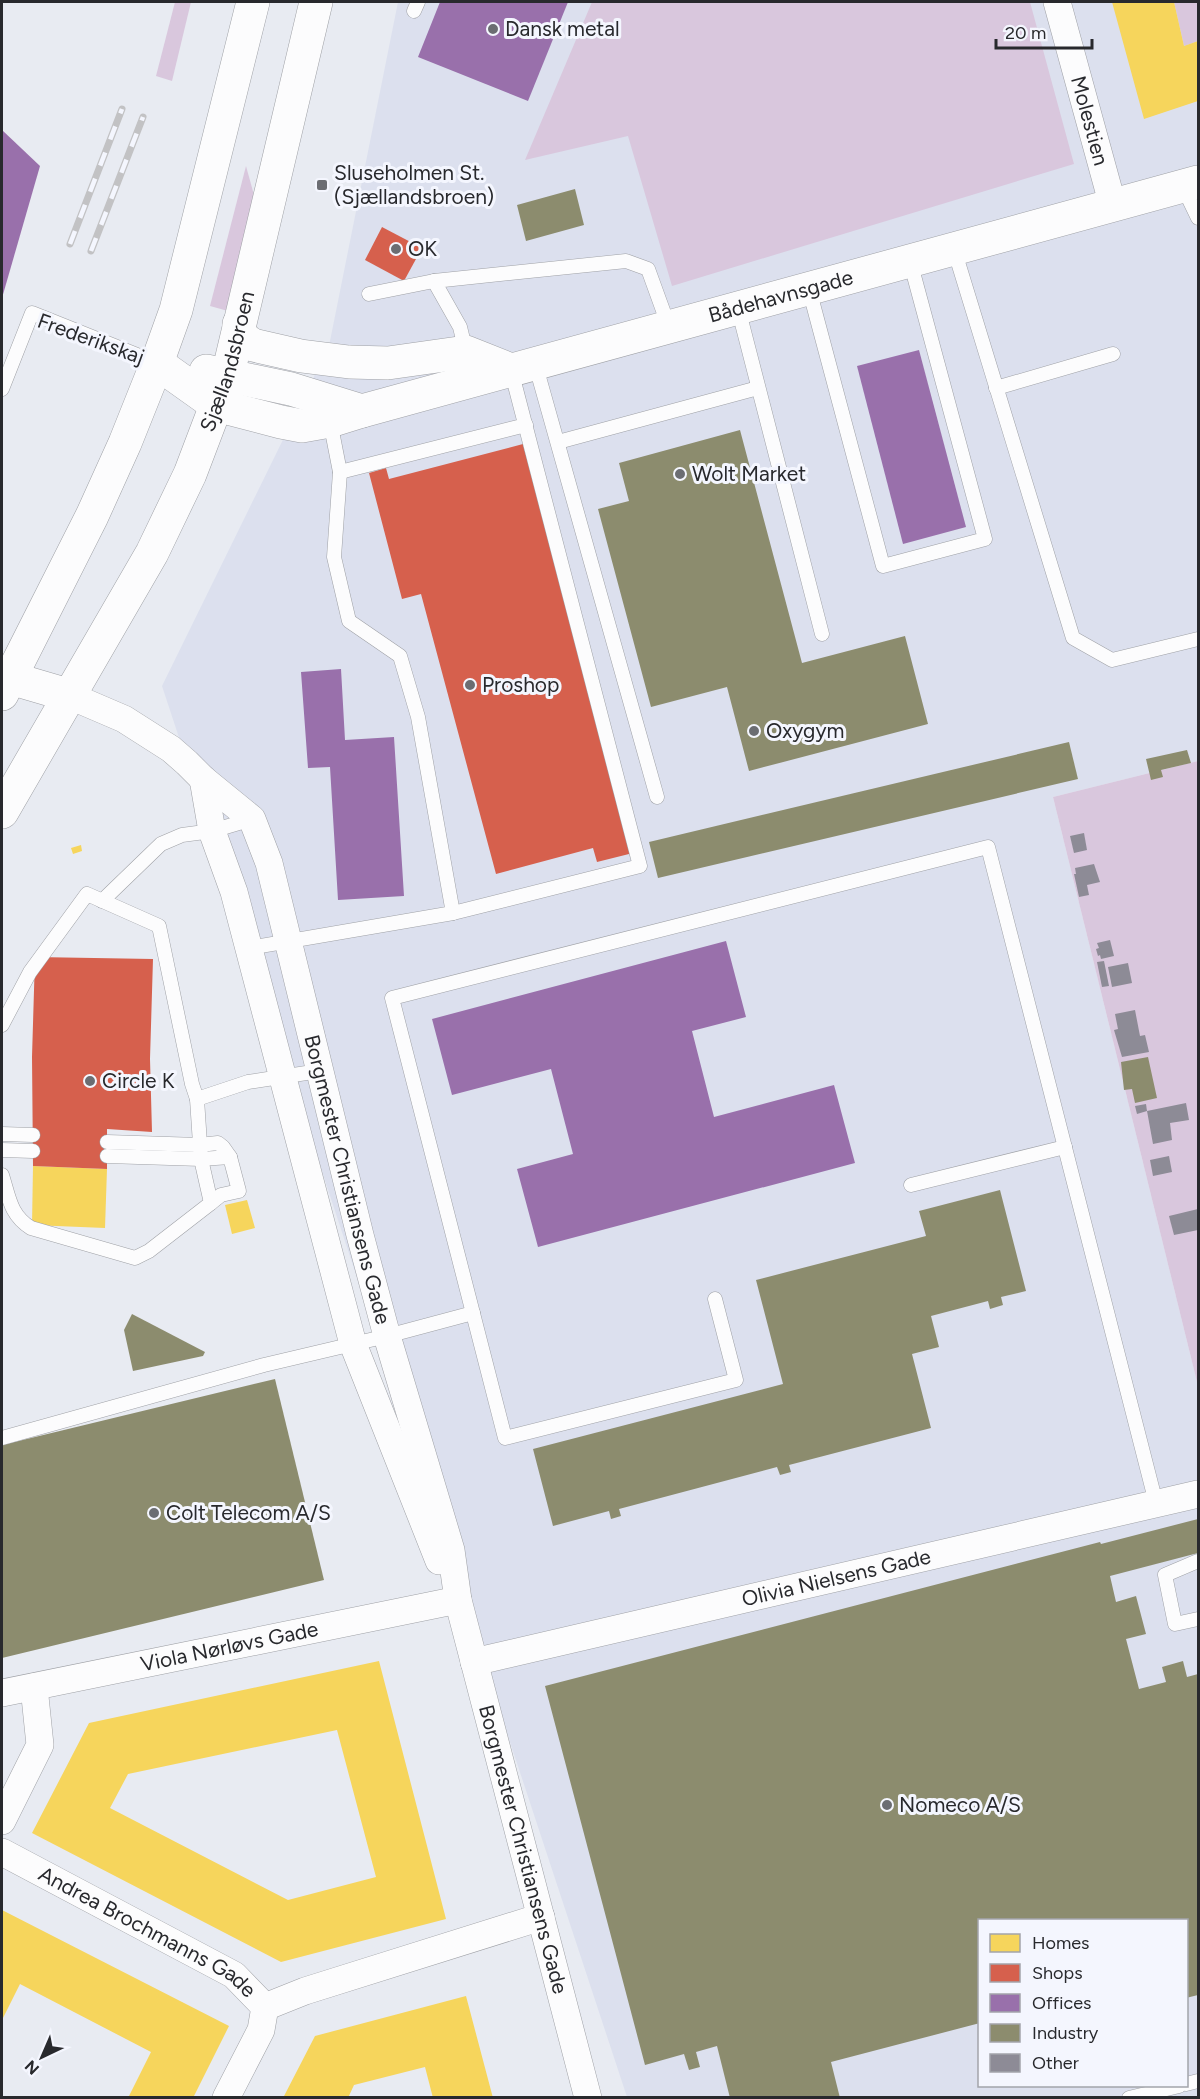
<svg xmlns="http://www.w3.org/2000/svg" width="1200" height="2099" viewBox="0 0 1200 2099" font-family="Figtree,sans-serif">
<style>
.built{fill:#dce0ee;fill-rule:evenodd}
.green{fill:#d9c7dd}
.homes{fill:#f6d55c;fill-rule:evenodd}
.shops{fill:#d6604d}
.offices{fill:#9970ab}
.industry{fill:#8c8c6e}
.building{fill:#8d8b96}
.lines{fill:none;stroke-linecap:round;stroke-linejoin:round}
.lane-casing{stroke:#9fa1a6;stroke-width:15}
.street-casing{stroke:#9fa1a6;stroke-width:28}
.secondary-casing{stroke:#9fa1a6;stroke-width:34}
.lane{stroke:#fcfcfd;stroke-width:14}
.street{stroke:#fcfcfd;stroke-width:27}
.secondary{stroke:#fcfcfd;stroke-width:33}
.rail-casing{stroke:#c2c2c4;stroke-width:7}
.rail{stroke:#f4f6fe;stroke-width:4.5;stroke-dasharray:14;stroke-linecap:butt}
.poi-dot{fill:#6b6d72;stroke:#f4f6fe;stroke-width:2}
.labels{text-anchor:middle;stroke-width:6;stroke-linejoin:round;paint-order:stroke}
.poi-label{font-size:21px;fill:#28292d;stroke:#f4f6fe;text-anchor:start}
.street-label{font-size:21px;fill:#28292d;stroke:#f4f6fe}
</style>
<rect width="100%" height="100%" fill="#e8ebf2"/>
<!-- built -->
<path class="built" d="M398,2H1198V761L1053,797L1198,1386V2097H627L162,686L329,346ZM980,1920H1186V2086H980Z"/>
<!-- green -->
<g class="green">
<polygon points="175,2 191,2 172,81 156,76"/>
<polygon points="592,2 1030,2 1074,164 672,286 628,136 525,160"/>
<polygon points="1174,2 1198,2 1198,41 1184,46"/>
<polygon points="246,166 254,195 228,311 210,306"/>
<polygon points="1198,761 1198,1386 1053,797"/>
</g>
<!-- homes -->
<g class="homes">
<polygon points="1112,2 1174,2 1184,46 1198,41 1198,101 1144,119"/>
<polygon points="81,845 82,851 73,854 71,848"/>
<polygon points="33,1166 107,1169 105,1228 32,1225"/>
<polygon points="247,1200 255,1228 232,1234 225,1205"/>
<path d="M379,1661L446,1919L281,1962L32,1833L89,1723ZM337,1730L376,1877L288,1900L110,1808L128,1774Z"/>
<polygon points="2,1910 229,2026 193,2098 128,2098 151,2052 20,1984 2,2020"/>
<polygon points="466,1996 493,2098 433,2098 425,2067 354,2085 348,2098 283,2098 315,2036"/>
</g>
<!-- shops -->
<g class="shops">
<polygon points="382,227 422,248 404,281 365,260"/>
<polygon points="523,444 633,853 597,862 593,848 496,874 421,594 402,599 369,473 386,468 389,479"/>
<polygon points="35,957 153,959 150,1059 152,1132 107,1129 107,1169 33,1166 32,1057"/>
</g>
<!-- offices -->
<g class="offices">
<polygon points="440,2 568,2 528,101 418,57"/>
<polygon points="2,130 40,166 2,298"/>
<polygon points="919,350 966,527 903,544 857,366"/>
<polygon points="341,669 345,740 394,737 404,896 338,900 330,767 308,768 301,672"/>
<polygon points="726,941 746,1017 692,1031 714,1117 834,1085 855,1163 538,1247 517,1169 573,1154 551,1069 452,1095 432,1019"/>
</g>
<!-- industry -->
<g class="industry">
<polygon points="575,189 584,225 526,241 517,205"/>
<polygon points="740,430 802,663 905,636 928,724 749,771 727,687 651,707 598,509 629,501 619,463"/>
<polygon points="1069,742 1078,779 658,878 649,842"/>
<polygon points="1187,750 1191,763 1161,770 1163,777 1151,780 1146,759"/>
<polygon points="1148,1057 1157,1098 1135,1103 1132,1089 1124,1090 1121,1062"/>
<polygon points="1000,1190 1026,1291 1001,1297 1003,1305 990,1309 988,1301 931,1316 939,1347 912,1354 931,1428 789,1465 791,1472 780,1475 777,1467 619,1509 621,1516 611,1519 609,1511 553,1526 533,1449 783,1384 756,1280 926,1236 919,1211"/>
<polygon points="132,1314 205,1352 203,1356 133,1371 124,1330"/>
<polygon points="275,1379 324,1580 2,1658 2,1445"/>
<polygon points="1198,1519 1198,1553 1110,1576 1116,1602 1136,1596 1146,1634 1126,1639 1139,1689 1166,1682 1162,1667 1183,1661 1187,1677 1198,1674 1198,1995 1186,1998 1186,1920 980,1920 980,2023 831,2062 840,2098 730,2098 717,2046 696,2052 700,2067 689,2070 684,2054 645,2065 545,1686 1100,1542 1101,1544"/>
</g>
<!-- building -->
<g class="building">
<polygon points="1084,833 1087,850 1074,853 1070,836"/>
<polygon points="1094,864 1100,882 1087,885 1089,895 1079,897 1074,874 1076,874 1075,868"/>
<polygon points="1110,940 1114,956 1101,959 1100,955 1098,956 1096,949 1099,948 1097,943"/>
<polygon points="1104,961 1109,986 1102,987 1097,962"/>
<polygon points="1128,963 1132,983 1112,987 1108,967"/>
<polygon points="1135,1010 1140,1036 1145,1035 1149,1052 1122,1057 1114,1030 1118,1029 1115,1014"/>
<polygon points="1186,1103 1189,1120 1170,1123 1172,1140 1153,1144 1147,1111"/>
<polygon points="1146,1104 1147,1111 1137,1114 1135,1106"/>
<polygon points="1169,1156 1172,1172 1153,1176 1150,1160"/>
<polygon points="1198,1209 1198,1230 1174,1235 1169,1216"/>
</g>
<g class="lines">
<!-- lane casing -->
<g class="lane-casing">
<g id="lane">
<polyline points="414,11 418,2"/>
<polyline points="1183,187 1198,218"/>
<polyline points="954,249 1073,638 1112,660 1198,639"/>
<polyline points="809,289 883,566 985,539 910,261"/>
<polyline points="369,294 434,281"/>
<polyline points="738,308 822,634"/>
<polyline points="466,352 460,327 434,281 626,261 648,269 669,327"/>
<polyline points="535,363 657,797"/>
<polyline points="996,388 1113,354"/>
<polyline points="2,389 32,313 157,363"/>
<polyline points="558,442 758,388"/>
<polyline points="340,472 526,425"/>
<polyline points="102,901 161,844 182,835 212,831 252,819"/>
<polyline points="453,913 640,866 511,370"/>
<polyline points="249,948 453,913 418,717 400,656 349,621 334,557 340,472 330,421"/>
<polyline points="2,1025 30,972 87,894 159,926 192,1084 197,1099 248,1082 319,1071"/>
<polyline points="2,1134 33,1135"/>
<polyline points="107,1142 199,1145 218,1143 223,1147 230,1157 239,1191 221,1195 211,1203"/>
<polyline points="2,1150 33,1151"/>
<polyline points="107,1156 201,1159 230,1157"/>
<path d="M2,1175C9,1197 10,1215 31,1228L135,1258L149,1251L211,1203L201,1159L197,1099"/>
<polyline points="911,1185 1065,1147"/>
<polyline points="715,1299 736,1380 505,1438 392,998 988,847 1156,1503"/>
<polyline points="2,1438 264,1365 387,1336 473,1313"/>
<polyline points="1198,1561 1165,1575 1175,1624 1198,1619"/>
<polyline points="1186,2084 1198,2081"/>
<polyline points="1129,2098 1179,2086"/>
</g>
</g>
<!-- street casing -->
<g class="street-casing">
<g id="street">
<path id="s1" d="M1057,2L1113,206"/>
<path id="s2" d="M68,695L124,719L171,749L187,763L203,779L252,819L269,863L360,1235L387,1336L451,1550L458,1600L588,2098"/>
<polyline points="203,779 212,831 234,892 353,1344 439,1561"/>
<path id="s3" d="M474,1662L1198,1494"/>
<path id="s4" d="M2,1693L458,1600"/>
<polyline points="2,1821 40,1745 34,1687"/>
<path id="s5" d="M2,1852L234,1975L265,2007L261,2030L226,2098"/>
<polyline points="265,2007 305,1991 541,1917"/>
</g>
</g>
<!-- secondary casing -->
<g class="secondary-casing">
<g id="secondary">
<path d="M239,324C240,335 243,339 253,345L301,356L349,362L388,363L466,352L511,370"/>
<path id="s6" d="M157,363L216,405L281,422L302,426L330,421L362,411L1198,182"/>
<polyline points="206,371 291,389 362,411"/>
<polyline points="10,678 68,695"/>
<polyline points="2,694 92,516 125,443 157,363 176,310 253,2"/>
<path id="s7" d="M2,812L152,553L190,474L228,374L316,2"/>
</g>
</g>
<!-- lane -->
<use href="#lane" class="lane"/>
<!-- street -->
<use href="#street" class="street"/>
<!-- secondary -->
<use href="#secondary" class="secondary"/>
<!-- rail casing -->
<g class="rail-casing">
<g id="rail">
<polyline points="70,244 122,109"/>
<polyline points="91,251 143,117"/>
</g>
</g>
<!-- rail -->
<use href="#rail" class="rail"/>
</g>
<!-- markers -->
<g class="poi-dot">
<circle cx="493" cy="29" r="6"/>
<rect x="316" y="179" width="12" height="12" rx="3"/>
<circle cx="396" cy="249" r="6"/>
<circle cx="680" cy="474" r="6"/>
<circle cx="470" cy="685" r="6"/>
<circle cx="754" cy="731" r="6"/>
<circle cx="90" cy="1081" r="6"/>
<circle cx="154" cy="1513" r="6"/>
<circle cx="887" cy="1805" r="6"/>
</g>
<g class="labels">
<!-- poi labels -->
<g class="poi-label">
<text x="505" y="36">Dansk metal</text>
<text x="334" y="180">Sluseholmen St.<tspan x="334" dy="24">(Sjællandsbroen)</tspan></text>
<text x="408" y="256">OK</text>
<text x="692" y="481">Wolt Market</text>
<text x="482" y="692">Proshop</text>
<text x="766" y="738">Oxygym</text>
<text x="102" y="1088">Circle K</text>
<text x="166" y="1520">Colt Telecom A/S</text>
<text x="899" y="1812">Nomeco A/S</text>
</g>
<!-- street labels -->
<g class="street-label">
<text dy="7" stroke="none"><textPath href="#s1" startOffset="123">Molestien</textPath></text>
<text dy="7" stroke="none"><textPath href="#s6" startOffset="657">Bådehavnsgade</textPath></text>
<text transform="translate(91 339) rotate(20)" y="7">Frederikskaj</text>
<text dy="7" stroke="none"><textPath href="#s7" startOffset="506">Sjællandsbroen</textPath></text>
<text dy="7" stroke="none"><textPath href="#s2" startOffset="597">Borgmester Christiansens Gade</textPath></text>
<text dy="7" stroke="none"><textPath href="#s3" startOffset="372">Olivia Nielsens Gade</textPath></text>
<text dy="7" stroke="none"><textPath href="#s4" startOffset="232">Viola Nørløvs Gade</textPath></text>
<text dy="7" stroke="none"><textPath href="#s2" startOffset="1290">Borgmester Christiansens Gade</textPath></text>
<text dy="7" stroke="none"><textPath href="#s5" startOffset="166">Andrea Brochmanns Gade</textPath></text>
</g>
</g>
<!-- border -->
<rect width="1200" height="2099" fill="none" stroke="#28292d" stroke-width="6"/>
<!-- legend -->
<rect x="978" y="1919" width="210" height="168" fill="#f4f6fe" stroke="#a2a4aa" stroke-width="1.5"/>
<rect x="990" y="1934" width="30" height="18" fill="#f6d55c" stroke="#a2a4aa" stroke-width="1.5"/>
<text x="1032" y="1949" font-size="18" fill="#28292d">Homes</text>
<rect x="990" y="1964" width="30" height="18" fill="#d6604d" stroke="#a2a4aa" stroke-width="1.5"/>
<text x="1032" y="1979" font-size="18" fill="#28292d">Shops</text>
<rect x="990" y="1994" width="30" height="18" fill="#9970ab" stroke="#a2a4aa" stroke-width="1.5"/>
<text x="1032" y="2009" font-size="18" fill="#28292d">Offices</text>
<rect x="990" y="2024" width="30" height="18" fill="#8c8c6e" stroke="#a2a4aa" stroke-width="1.5"/>
<text x="1032" y="2039" font-size="18" fill="#28292d">Industry</text>
<rect x="990" y="2054" width="30" height="18" fill="#8d8b96" stroke="#a2a4aa" stroke-width="1.5"/>
<text x="1032" y="2069" font-size="18" fill="#28292d">Other</text>
<!-- north arrow -->
<g transform="translate(42 2057) rotate(224)" stroke="#f4f6fe" stroke-width="4.5" paint-order="stroke">
<path d="M0-4.5L10 22L0 15L-10 22Z" fill="#28292d"/>
<text y="-9" font-size="16" font-weight="bold" text-anchor="middle" fill="#28292d">N</text>
</g>
<!-- scale -->
<path d="M996 39v9h96v-9" fill="none" stroke="#28292d" stroke-width="3"/>
<text x="1005" y="39" font-size="18" fill="#28292d" stroke="#f4f6fe" stroke-width="4.5" paint-order="stroke">20 m</text>
</svg>
